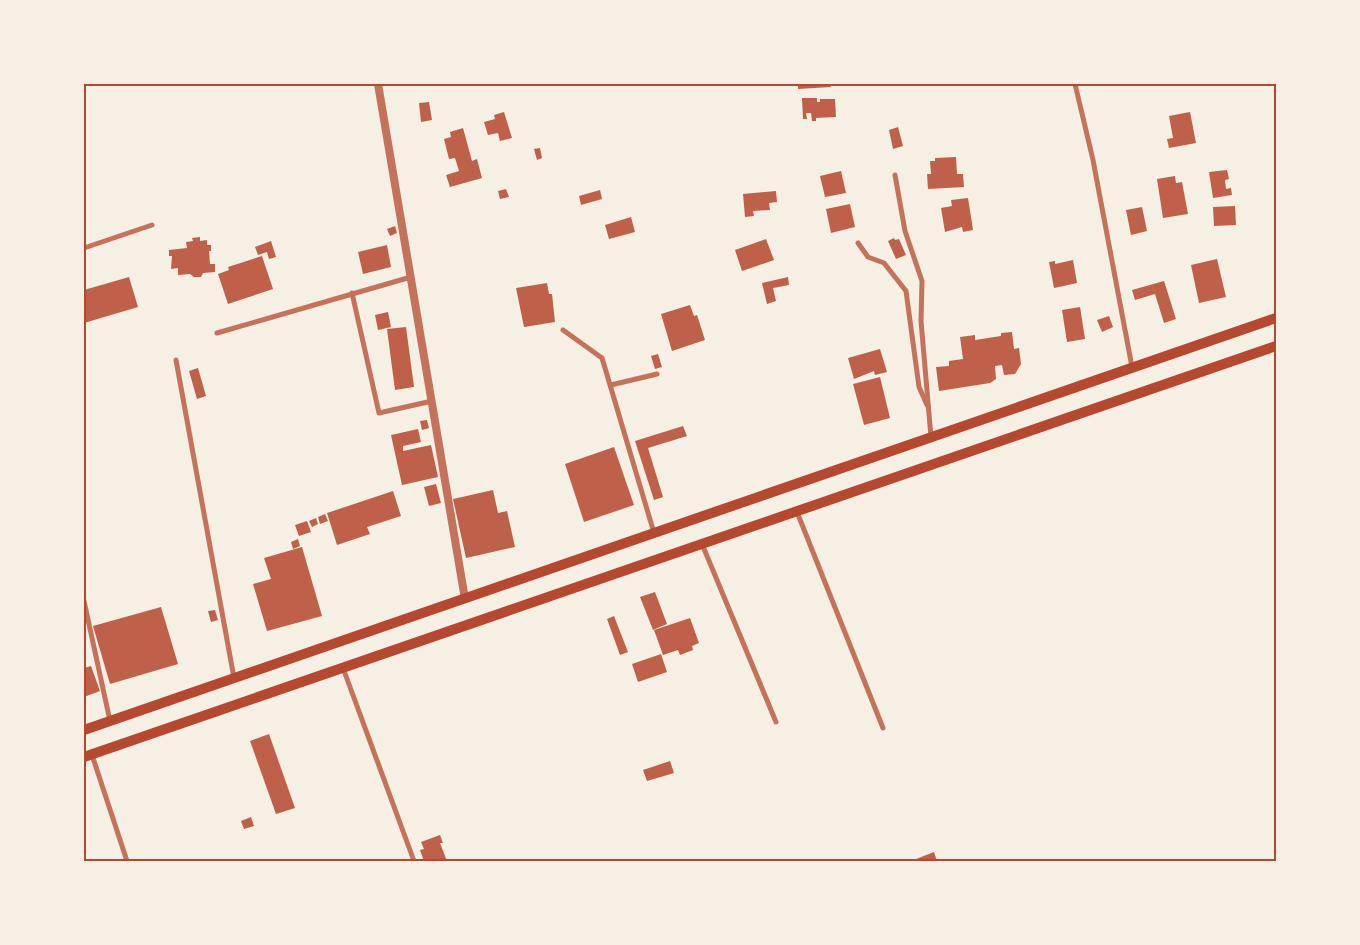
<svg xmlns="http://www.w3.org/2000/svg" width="1360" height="945" viewBox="0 0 1360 945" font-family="Georgia,serif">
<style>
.building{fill:#bf614a}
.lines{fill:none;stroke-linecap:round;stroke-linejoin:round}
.minor{stroke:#c5725c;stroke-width:5}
.tertiary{stroke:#c5725c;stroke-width:8}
.trunk{stroke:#b5482f;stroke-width:10}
.neatline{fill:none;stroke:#b5482f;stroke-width:2}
</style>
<rect width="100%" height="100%" fill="#f6efe4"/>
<!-- building -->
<g class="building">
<polygon points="798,84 830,84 831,87 798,89"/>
<polygon points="802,98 817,98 817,102 820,102 820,99 835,99 836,117 816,118 816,121 812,121 811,113 806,113 807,119 803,119"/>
<polygon points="429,102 432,120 421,122 419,103"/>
<polygon points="504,112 512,138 500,141 498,133 488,135 484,122 495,119 494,115"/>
<polygon points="1190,112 1196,143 1169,148 1167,139 1173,138 1169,116"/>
<polygon points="898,127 903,146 893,149 889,130"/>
<polygon points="463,128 472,161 477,159 482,178 450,187 446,175 459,171 455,158 449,159 444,139 451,137 450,132"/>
<polygon points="540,148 542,158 537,160 534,149"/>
<polygon points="956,157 957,174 963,174 964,187 928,189 927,174 931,174 930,161 935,161 935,158"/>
<polygon points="1227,170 1229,179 1225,180 1226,189 1231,188 1232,195 1213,198 1209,172"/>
<polygon points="841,171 846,193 825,197 820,176"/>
<polygon points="1175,176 1176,183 1182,182 1188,214 1163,218 1157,179"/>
<polygon points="506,189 509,197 500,199 498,191"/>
<polygon points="600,190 602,199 581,205 579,196"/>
<polygon points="776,191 777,202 769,203 770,210 753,211 754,216 745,217 743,194"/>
<polygon points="968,198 973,230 963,232 962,227 945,232 941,208 952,206 951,200"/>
<polygon points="850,204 855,227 831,233 826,209"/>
<polygon points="1235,206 1236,225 1214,226 1213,207"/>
<polygon points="1142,207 1147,231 1131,235 1126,210"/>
<polygon points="631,217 635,232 609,239 605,225"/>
<polygon points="395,226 397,233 390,236 387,229"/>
<polygon points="200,237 200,241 207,240 207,245 211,245 211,251 209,251 210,264 215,264 215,272 203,273 201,277 194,277 190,274 178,275 178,268 171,269 172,256 169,256 169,250 187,248 186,242 193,241 192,238"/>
<polygon points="894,238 895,240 899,239 906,255 896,259 888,241"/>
<polygon points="766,239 774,260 742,271 735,250"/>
<polygon points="271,241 276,257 269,259 267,252 258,255 255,247"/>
<polygon points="387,245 391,267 363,274 358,252"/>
<polygon points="262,256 273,289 228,304 218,274 229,270 228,267"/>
<polygon points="1217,259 1226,297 1199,303 1191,265"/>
<polygon points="1073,260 1077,283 1054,288 1049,262 1055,261 1055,264"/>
<polygon points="129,277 138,307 84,323 84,290"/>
<polygon points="788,277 789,285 773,288 776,301 767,304 762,283"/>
<polygon points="1164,281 1176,319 1164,323 1155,294 1135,300 1132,290"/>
<polygon points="547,283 549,294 552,294 555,322 524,327 516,288"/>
<polygon points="690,305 694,316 697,315 705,340 672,351 661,314"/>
<polygon points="1080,307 1085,339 1067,342 1062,310"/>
<polygon points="388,312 391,327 378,330 375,315"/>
<polygon points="1109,316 1113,327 1102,332 1097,320"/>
<polygon points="406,327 414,387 395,390 387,329"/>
<polygon points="1012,332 1014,349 1019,348 1021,364 1015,374 1004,375 1002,365 995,366 996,379 990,383 939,391 936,367 949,366 949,361 963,359 960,337 975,335 975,340 1001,336 1001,333"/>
<polygon points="880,349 887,372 875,375 874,371 854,379 848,358"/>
<polygon points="658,354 662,367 655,369 651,356"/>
<polygon points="198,368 206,396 197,399 189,371"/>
<polygon points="880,377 890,418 864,425 853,384"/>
<polygon points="427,420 429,428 422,430 420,421"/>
<polygon points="683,426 687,436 648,448 663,497 654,500 635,441"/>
<polygon points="418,429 421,442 403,446 403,451 431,445 438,477 402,485 391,435"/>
<polygon points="614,447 634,505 584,522 565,464"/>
<polygon points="436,484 441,503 429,506 424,487"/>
<polygon points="493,490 498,513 507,511 515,547 466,558 453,499"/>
<polygon points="393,491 401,516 367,527 370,534 337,545 327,513"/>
<polygon points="325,514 328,521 320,524 318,517"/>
<polygon points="316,518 318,524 312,527 309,521"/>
<polygon points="307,521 311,532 299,536 295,525"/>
<polygon points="298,539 300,546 293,549 291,542"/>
<polygon points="302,547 322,616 267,631 253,584 271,579 264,558"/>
<polygon points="655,592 667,624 653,630 640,597"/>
<polygon points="161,607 178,664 110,684 93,626"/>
<polygon points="215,610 218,620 211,622 208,611"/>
<polygon points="614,616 628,652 620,655 607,619"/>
<polygon points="690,618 699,643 692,646 693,650 680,655 678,650 663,655 654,630"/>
<polygon points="661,654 667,672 638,682 632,664"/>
<polygon points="91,666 100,691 84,697 84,668"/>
<polygon points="269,734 295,808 276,814 250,741"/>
<polygon points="670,761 674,773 647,781 643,770"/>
<polygon points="251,817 254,826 244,829 241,821"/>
<polygon points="440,835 443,843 440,843 447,861 424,861 420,850 424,849 421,842"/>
<polygon points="934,852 937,861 911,861"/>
</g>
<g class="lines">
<!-- minor -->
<g class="minor">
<polyline points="1075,84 1093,160 1132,367"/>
<polyline points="895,175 905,231 922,281 921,321 931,437"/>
<polyline points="858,243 868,257 884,263 906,291 919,387 927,405"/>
<polyline points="84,248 152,225"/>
<polyline points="352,293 379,413 432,401"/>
<polyline points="563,330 602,358 654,533"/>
<polyline points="217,333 411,277"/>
<polyline points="176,360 234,678"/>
<polyline points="611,385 657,374"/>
<polyline points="797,512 883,728"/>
<polyline points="702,544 776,722"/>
<polyline points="84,601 110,721"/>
<polyline points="343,668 414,861"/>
<polyline points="92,755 127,861"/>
</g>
<!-- tertiary -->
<polyline class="tertiary" points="378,84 465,599"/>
<!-- trunk -->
<g class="trunk">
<polyline points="84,730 1276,318"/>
<polyline points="84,757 1276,346"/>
</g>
</g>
<!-- border -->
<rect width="1360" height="945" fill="none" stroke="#f6efe4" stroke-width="170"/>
<rect x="85" y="85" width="1190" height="775" class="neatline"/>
</svg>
